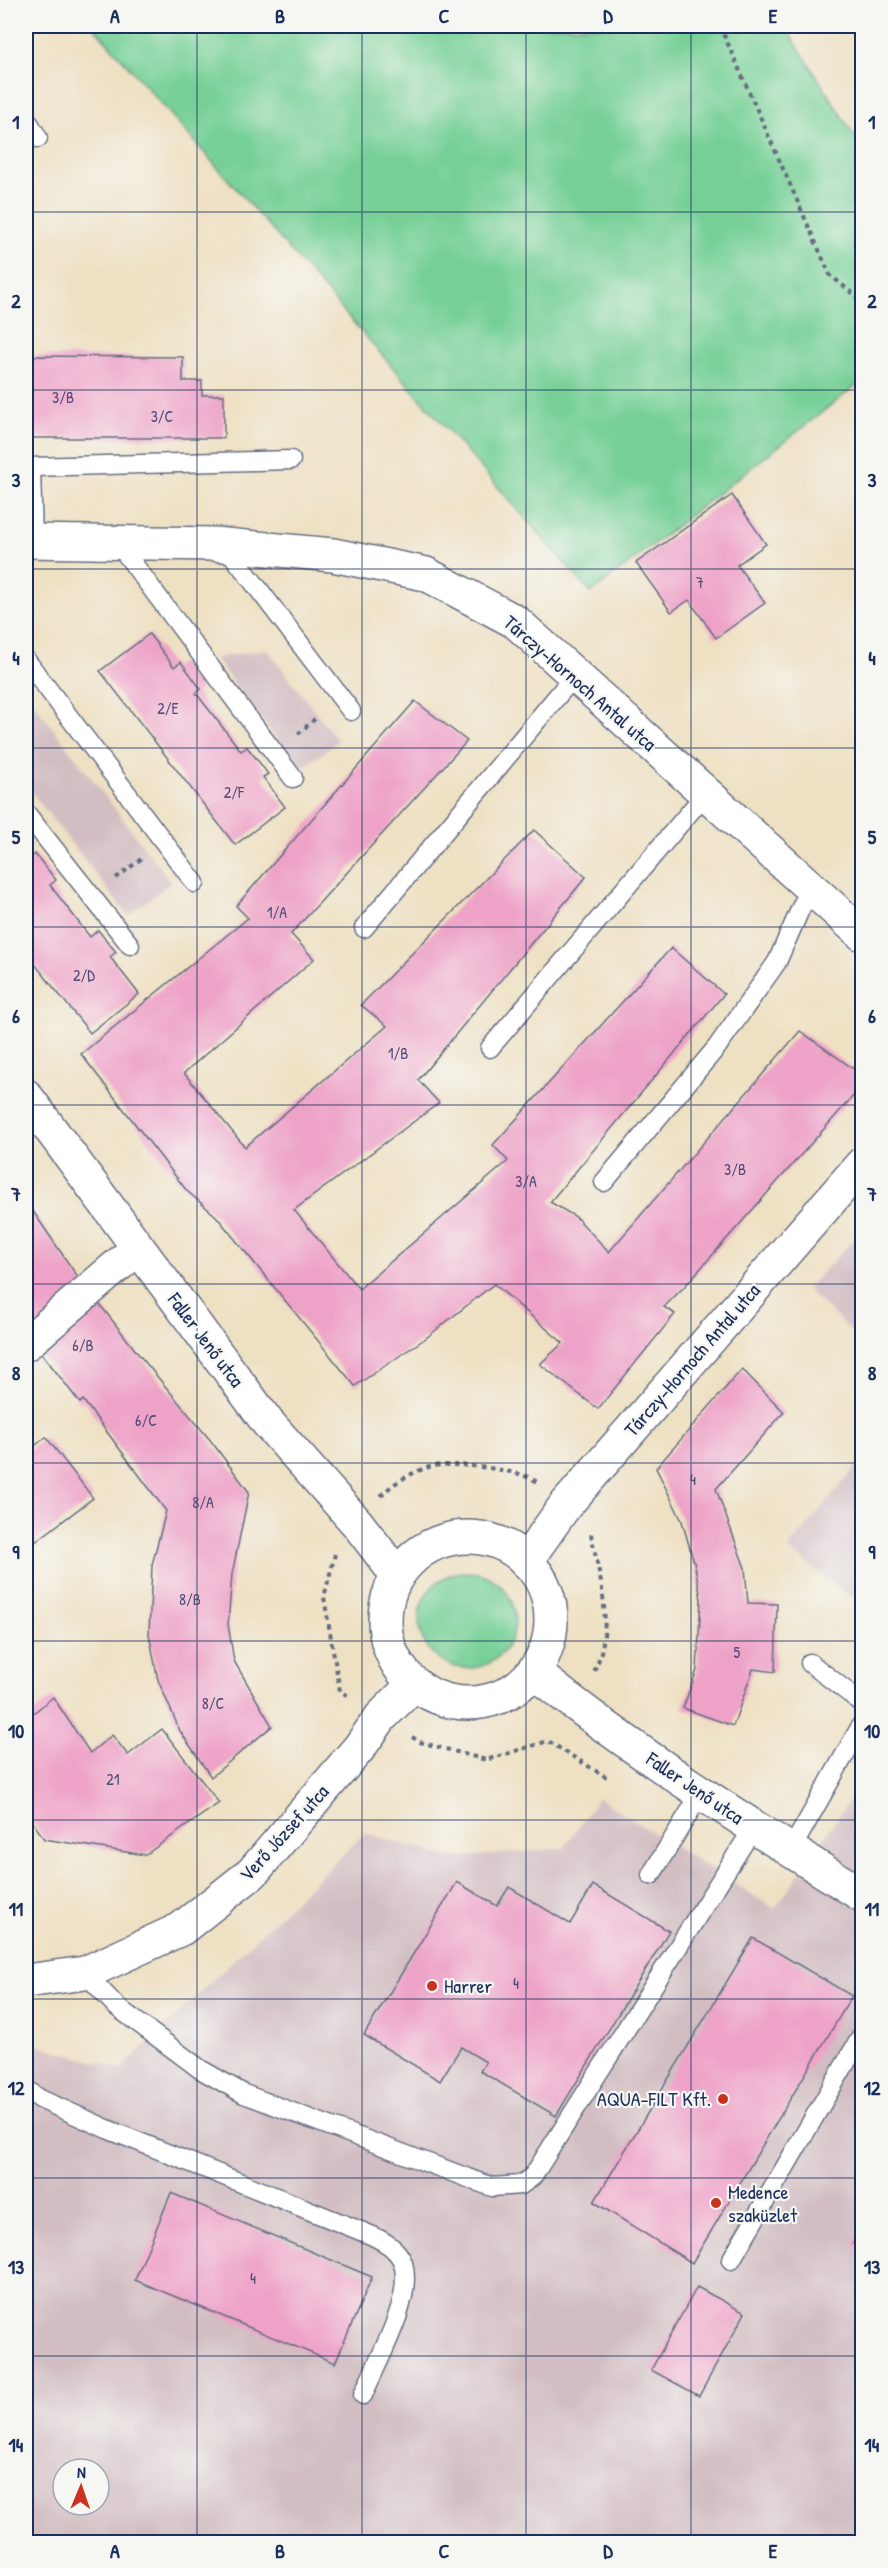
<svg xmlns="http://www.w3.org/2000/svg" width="888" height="2568" viewBox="0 0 888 2568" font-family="'Patrick Hand',sans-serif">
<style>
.industrial{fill:#d2bec2;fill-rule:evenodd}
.green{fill:#76d096;stroke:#48807a;stroke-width:1.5}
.building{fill:#eea2c7}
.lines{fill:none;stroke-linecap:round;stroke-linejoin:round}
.service-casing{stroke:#656d81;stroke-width:21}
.minor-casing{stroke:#656d81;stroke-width:36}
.path{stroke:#656d81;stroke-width:4;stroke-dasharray:4.5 4.5;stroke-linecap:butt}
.service{stroke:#fff;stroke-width:18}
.minor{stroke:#fff;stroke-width:33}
.grid{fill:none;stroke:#1b2f5e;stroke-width:1.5;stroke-opacity:0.55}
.poi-dot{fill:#c8321e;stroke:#f6f6f2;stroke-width:2}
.labels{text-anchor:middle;stroke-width:4.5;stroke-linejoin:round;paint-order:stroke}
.number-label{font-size:16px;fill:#504c78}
.street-label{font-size:20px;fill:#1b2f5e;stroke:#f6f6f2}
.poi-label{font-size:20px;fill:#1b2f5e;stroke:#f6f6f2;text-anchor:start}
.neatline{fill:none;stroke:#1b2f5e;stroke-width:2}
.grid-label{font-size:20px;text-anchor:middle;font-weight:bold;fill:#1b2f5e}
</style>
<rect width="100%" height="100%" fill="#f6f6f2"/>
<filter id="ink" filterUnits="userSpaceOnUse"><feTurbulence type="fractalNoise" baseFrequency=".0167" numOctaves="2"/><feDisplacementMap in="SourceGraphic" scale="12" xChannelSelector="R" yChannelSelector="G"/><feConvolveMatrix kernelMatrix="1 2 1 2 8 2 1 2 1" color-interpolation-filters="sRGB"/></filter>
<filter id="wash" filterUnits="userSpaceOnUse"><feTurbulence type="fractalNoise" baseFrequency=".008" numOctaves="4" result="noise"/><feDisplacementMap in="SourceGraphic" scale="24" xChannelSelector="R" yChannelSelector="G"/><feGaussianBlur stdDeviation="1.35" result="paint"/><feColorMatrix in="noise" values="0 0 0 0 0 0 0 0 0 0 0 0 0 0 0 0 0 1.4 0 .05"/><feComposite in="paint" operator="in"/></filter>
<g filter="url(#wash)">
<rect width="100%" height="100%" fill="#eee0c2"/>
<!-- industrial -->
<g class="industrial">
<polygon points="267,649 338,741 300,770 215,658"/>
<polygon points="26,693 171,882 128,916 26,785"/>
<polygon points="862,1231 862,1341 806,1289"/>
<polygon points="862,1459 862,1604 788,1549"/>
<path d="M862,1782V2542H26V2042L121,2069L365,1833L453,1858L564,1848L598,1798L775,1909ZM63,2469H99V2505H63Z"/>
</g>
<!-- green -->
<g class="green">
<polygon points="93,26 785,26 862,148 862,381 591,593"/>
<circle cx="467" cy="1620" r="48"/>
</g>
<g id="blocks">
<!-- building -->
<g class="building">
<polygon points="26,356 183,357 183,381 202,381 202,395 224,395 224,438 26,438"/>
<polygon points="732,495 766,544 737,565 765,603 716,638 689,600 671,612 636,563"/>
<polygon points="149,634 174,667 181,662 201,689 196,693 241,751 247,747 256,758 268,774 263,777 285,807 235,845 100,671"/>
<polygon points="415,701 467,741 291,934 314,959 184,1073 245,1147 387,1026 361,1005 534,830 586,877 418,1080 439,1103 294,1210 359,1289 508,1161 493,1145 671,948 724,994 550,1202 576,1217 609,1252 800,1031 862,1075 862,1086 685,1286 664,1307 675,1314 598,1409 540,1364 563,1343 494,1284 426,1338 355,1386 216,1216 187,1191 81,1054 248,918 236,906"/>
<polygon points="35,854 56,880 50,885 90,937 98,930 116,952 110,957 139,994 90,1033 26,953 26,855 29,859"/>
<polygon points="26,1201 73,1270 140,1356 211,1441 249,1492 232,1574 228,1624 234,1661 272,1726 211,1777 180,1731 158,1680 149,1634 152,1565 166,1511 83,1400 80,1403 26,1333"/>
<polygon points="742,1369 784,1412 716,1489 745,1568 748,1603 777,1604 775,1672 753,1669 733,1726 683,1708 697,1670 701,1599 695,1566 682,1521 656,1468"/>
<polygon points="46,1437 93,1498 26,1549 26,1453"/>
<polygon points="53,1697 90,1753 112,1735 128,1755 162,1729 219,1803 145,1855 44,1839 26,1812 26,1719"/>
<polygon points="457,1882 497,1906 509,1887 570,1924 593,1885 669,1931 556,2116 480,2071 486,2062 461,2047 440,2081 364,2035"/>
<polygon points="753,1938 852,1996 692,2263 594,2202"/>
<polygon points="171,2193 372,2277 335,2363 135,2280"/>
<polygon points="862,2229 862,2249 853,2244"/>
<polygon points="697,2287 745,2313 699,2396 651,2370"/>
</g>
</g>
</g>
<g filter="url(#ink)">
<use href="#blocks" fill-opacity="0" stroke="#656d81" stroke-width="1.5"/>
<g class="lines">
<!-- service casing -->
<g class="service-casing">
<g id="service">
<polyline points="26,118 38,138"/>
<polyline points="26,467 31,467 33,541"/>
<polyline points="31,467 291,460"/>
<polyline points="117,542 293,778"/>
<polyline points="225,545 351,711"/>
<polyline points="26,660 195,883"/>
<polyline points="26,813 130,945"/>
<polyline points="364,928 575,675"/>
<polyline points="490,1048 706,793"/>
<polyline points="604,1182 717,1047 777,962 810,887"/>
<polyline points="810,1663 862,1703"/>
<polyline points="791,1850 862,1724"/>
<polyline points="651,1875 701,1793"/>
<polyline points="85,1973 117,2007 200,2069 244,2094 492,2187 521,2185 533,2176 754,1827"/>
<path d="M26,2089L40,2099L107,2129L373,2236C385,2242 398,2249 403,2263C414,2299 377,2361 363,2395"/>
<polyline points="731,2260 862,2035"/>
</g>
</g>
<!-- minor casing -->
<g class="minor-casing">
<g id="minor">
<polyline points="26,541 214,544 333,555 426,574 516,622 862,934"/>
<polyline points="26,1096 268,1423 357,1523 397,1575"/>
<polyline points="26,1344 138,1248"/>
<circle cx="468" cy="1620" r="83"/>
<polyline points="526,1561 564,1507 862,1164"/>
<path d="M534,1672C637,1755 750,1825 862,1895"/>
<polyline points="26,1981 85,1973 181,1929 252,1873 359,1748 381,1717 414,1684"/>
</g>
</g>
<!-- path -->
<g class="path">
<polyline points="720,26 830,275 862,301"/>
<polyline points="298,734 317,717"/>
<polyline points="116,878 141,859"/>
<path d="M381,1496C392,1483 413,1472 429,1467C447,1461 524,1469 538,1483"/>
<path d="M591,1534C600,1578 615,1629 594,1671"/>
<polyline points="335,1554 324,1597 340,1691 350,1697"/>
<polyline points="412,1737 420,1742 486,1760 548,1741 609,1779"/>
</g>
<!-- service -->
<use href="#service" class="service"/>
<!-- minor -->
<use href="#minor" class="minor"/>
</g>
</g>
<!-- grid -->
<path class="grid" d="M197,26V2542M362,26V2542M526,26V2542M691,26V2542M26,212H862M26,390H862M26,569H862M26,748H862M26,927H862M26,1105H862M26,1284H862M26,1463H862M26,1641H862M26,1820H862M26,1999H862M26,2178H862M26,2356H862"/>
<!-- markers -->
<g class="poi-dot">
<circle cx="432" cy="1986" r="6"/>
<circle cx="723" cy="2099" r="6"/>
<circle cx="716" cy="2203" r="6"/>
</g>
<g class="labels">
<!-- number labels -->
<g class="number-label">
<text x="63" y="403">3/B</text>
<text x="162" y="422">3/C</text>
<text x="700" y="588">7</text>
<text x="168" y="714">2/E</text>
<text x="234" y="798">2/F</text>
<text x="277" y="918">1/A</text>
<text x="84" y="981">2/D</text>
<text x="398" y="1059">1/B</text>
<text x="735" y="1175">3/B</text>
<text x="526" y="1187">3/A</text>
<text x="83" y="1351">6/B</text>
<text x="146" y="1426">6/C</text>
<text x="693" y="1485">4</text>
<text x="203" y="1508">8/A</text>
<text x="190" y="1605">8/B</text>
<text x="737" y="1658">5</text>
<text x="213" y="1709">8/C</text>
<text x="113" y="1785">21</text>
<text x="516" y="1989">4</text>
<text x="253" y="2284">4</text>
</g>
<!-- street labels -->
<g class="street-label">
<text transform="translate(580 683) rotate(41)" y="7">Tárczy-Hornoch Antal utca</text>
<text transform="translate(206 1340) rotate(53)" y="7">Faller Jenő utca</text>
<text transform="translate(692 1360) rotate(-49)" y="7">Tárczy-Hornoch Antal utca</text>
<text transform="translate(695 1788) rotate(34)" y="7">Faller Jenő utca</text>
<text transform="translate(284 1833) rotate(-48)" y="7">Verő József utca</text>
</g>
<!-- poi labels -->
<g class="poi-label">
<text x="444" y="1993">Harrer</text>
<text x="711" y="2106" text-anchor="end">AQUA-FILT Kft.</text>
<text x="728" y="2199">Medence<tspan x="728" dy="23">szaküzlet</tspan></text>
</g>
</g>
<!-- margin -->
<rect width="888" height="2568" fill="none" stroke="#f6f6f2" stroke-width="66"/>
<!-- north arrow -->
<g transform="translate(81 2487) rotate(2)"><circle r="28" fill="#f6f6f2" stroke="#9ea6b7" stroke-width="1.5"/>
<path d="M0-4.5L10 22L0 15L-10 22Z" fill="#c8321e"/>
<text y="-9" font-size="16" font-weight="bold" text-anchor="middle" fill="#1b2f5e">N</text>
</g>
<rect x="33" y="33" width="822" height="2502" class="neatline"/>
<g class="grid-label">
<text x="115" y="23">A</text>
<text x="280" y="23">B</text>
<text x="444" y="23">C</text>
<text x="608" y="23">D</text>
<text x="773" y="23">E</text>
<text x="16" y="129">1</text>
<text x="872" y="129">1</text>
<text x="16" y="308">2</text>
<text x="872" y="308">2</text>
<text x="16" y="487">3</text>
<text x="872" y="487">3</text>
<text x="16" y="665">4</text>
<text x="872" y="665">4</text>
<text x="16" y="844">5</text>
<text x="872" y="844">5</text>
<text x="16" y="1023">6</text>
<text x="872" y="1023">6</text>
<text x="16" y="1201">7</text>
<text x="872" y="1201">7</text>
<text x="16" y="1380">8</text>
<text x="872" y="1380">8</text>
<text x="16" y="1559">9</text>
<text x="872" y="1559">9</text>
<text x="16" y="1738">10</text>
<text x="872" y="1738">10</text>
<text x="16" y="1916">11</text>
<text x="872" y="1916">11</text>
<text x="16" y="2095">12</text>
<text x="872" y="2095">12</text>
<text x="16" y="2274">13</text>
<text x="872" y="2274">13</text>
<text x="16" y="2452">14</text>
<text x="872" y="2452">14</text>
<text x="115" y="2558">A</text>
<text x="280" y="2558">B</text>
<text x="444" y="2558">C</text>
<text x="608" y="2558">D</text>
<text x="773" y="2558">E</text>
</g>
</svg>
